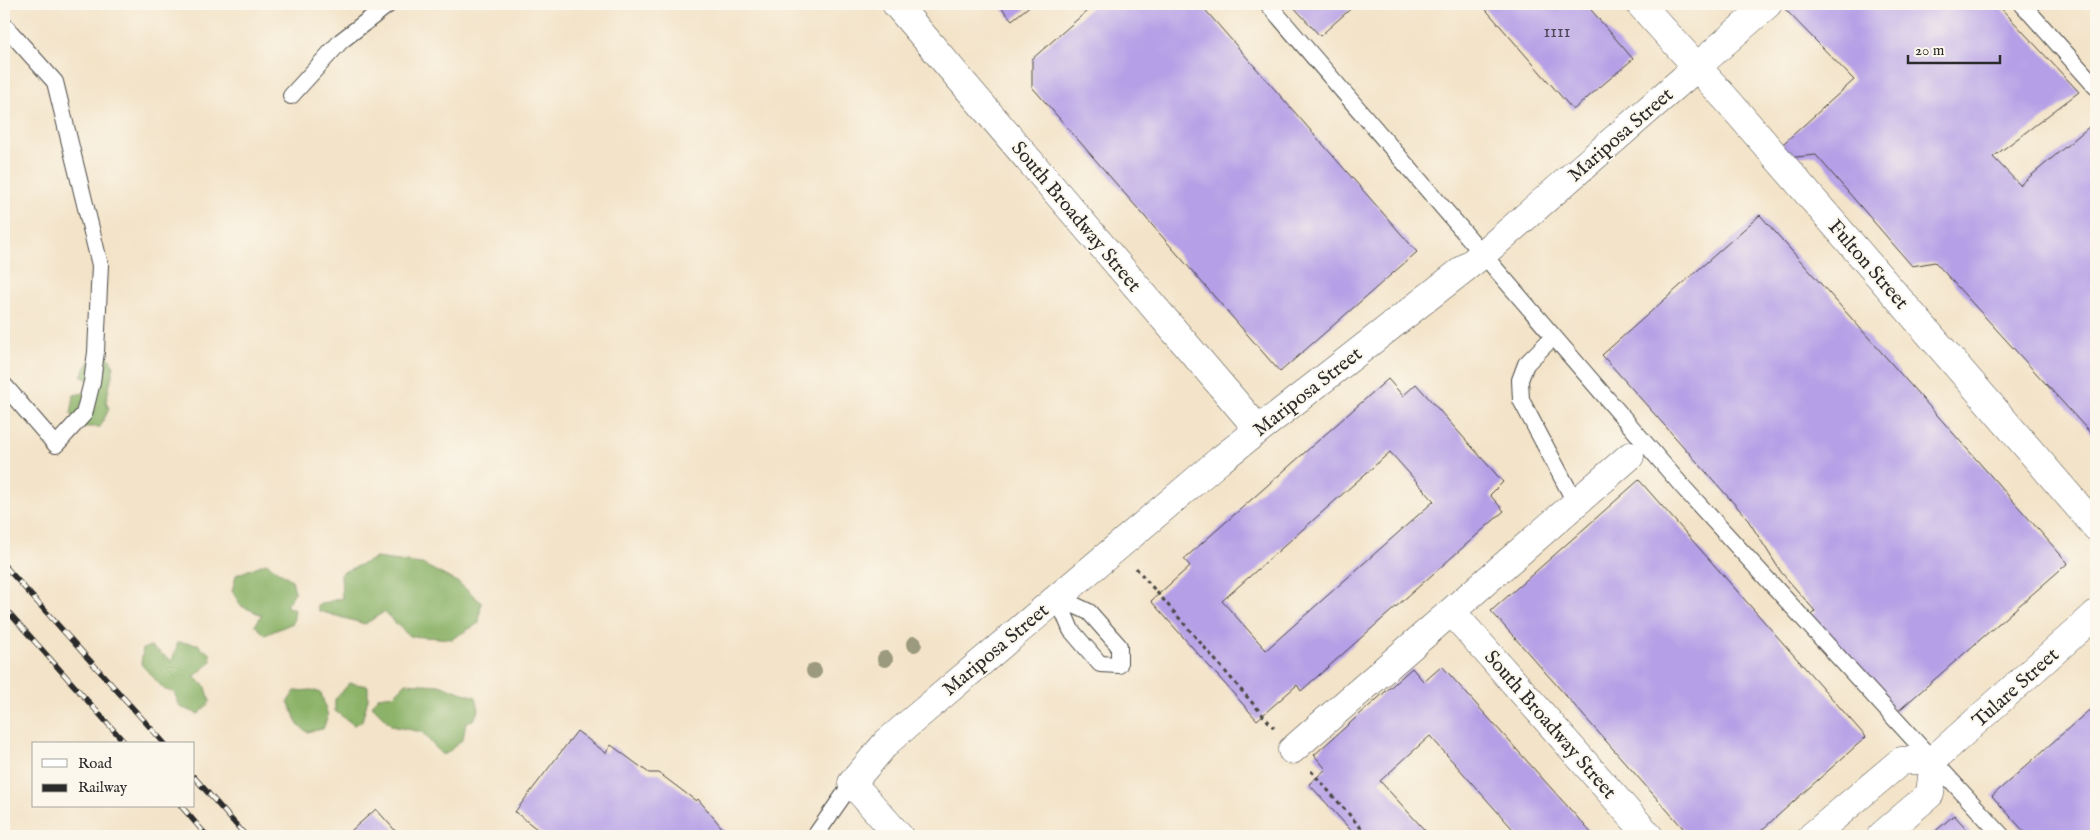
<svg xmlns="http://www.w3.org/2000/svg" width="2100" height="840" viewBox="0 0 2100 840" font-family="'IM FELL English',serif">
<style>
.forest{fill:#8bb268;stroke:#5b6e4a}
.building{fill:#b59fe6;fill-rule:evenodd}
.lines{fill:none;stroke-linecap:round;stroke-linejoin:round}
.lane-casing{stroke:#494743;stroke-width:18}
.street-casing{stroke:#494743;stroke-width:29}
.secondary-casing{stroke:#494743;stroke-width:29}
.path{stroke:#494743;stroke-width:3;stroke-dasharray:4 4;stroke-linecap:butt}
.lane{stroke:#fff;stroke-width:16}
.street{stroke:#fff;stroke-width:28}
.secondary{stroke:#fff;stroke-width:28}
.rail-casing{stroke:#2b2b2b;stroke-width:5.5}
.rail{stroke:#fbf7ec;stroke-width:4;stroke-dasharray:11;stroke-linecap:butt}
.tree{fill:#9b997e}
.labels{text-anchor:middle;stroke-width:4;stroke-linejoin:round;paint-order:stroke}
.number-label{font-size:18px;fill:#4e485a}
.street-label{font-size:20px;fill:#2b2b2b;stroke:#fbf7ec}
</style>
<rect width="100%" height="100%" fill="#fbf7ec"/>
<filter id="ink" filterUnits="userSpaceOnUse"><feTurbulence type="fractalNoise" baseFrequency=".02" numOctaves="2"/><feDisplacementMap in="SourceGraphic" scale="10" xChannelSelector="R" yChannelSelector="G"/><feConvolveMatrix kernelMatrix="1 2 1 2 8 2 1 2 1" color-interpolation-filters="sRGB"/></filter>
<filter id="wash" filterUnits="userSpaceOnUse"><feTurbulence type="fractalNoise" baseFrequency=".0096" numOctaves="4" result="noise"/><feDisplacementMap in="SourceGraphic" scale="20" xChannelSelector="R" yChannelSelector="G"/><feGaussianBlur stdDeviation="1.12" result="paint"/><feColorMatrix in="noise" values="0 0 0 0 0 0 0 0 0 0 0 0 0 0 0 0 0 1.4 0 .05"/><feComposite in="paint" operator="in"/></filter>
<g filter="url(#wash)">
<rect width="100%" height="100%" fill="#f3e3c8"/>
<!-- forest -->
<g class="forest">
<polygon points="105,351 114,366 106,402 109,409 100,427 82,427 71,414 74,395 88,392 90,381 81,376 92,357"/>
<polygon points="376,558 422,564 459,583 481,602 479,623 452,639 409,636 384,612 365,624 319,611 317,605 342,598 341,573"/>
<polygon points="266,563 292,580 295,592 286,606 295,610 293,623 265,635 255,625 262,615 241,606 232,591 236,575"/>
<polygon points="178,642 198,644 203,650 210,652 211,662 194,677 206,687 210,702 199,714 180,707 174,692 165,690 141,664 143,649 150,646 172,661"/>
<polygon points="350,683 368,686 368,699 362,721 354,725 335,711 335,699"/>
<polygon points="406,683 439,685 476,697 479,710 473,720 466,722 463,739 446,754 441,754 422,732 392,726 372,706 378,697 394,695"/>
<polygon points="312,690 321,693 328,716 323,729 307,732 298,725 288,701 295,691"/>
</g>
<g id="blocks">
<!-- building -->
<g class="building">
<polygon points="998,4 1032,4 1012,20"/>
<polygon points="1095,4 1200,4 1417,252 1280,372 1032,87 1032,59"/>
<polygon points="1291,4 1356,4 1320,36"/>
<polygon points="1481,4 1586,4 1633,59 1573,110"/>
<polygon points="1780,4 1997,4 2079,92 1993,157 2020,185 2096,121 2096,439 1935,262 1912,266 1816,155 1765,160 1854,80"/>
<polygon points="1760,215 2068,563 1896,713 1810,616 1815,611 1781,572 1746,517 1602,355"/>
<path d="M1388,379L1403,396L1416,384L1503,482L1490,495L1504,511L1301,691L1297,685L1257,720L1151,601L1190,566L1184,559ZM1390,452L1434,501L1266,650L1222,601Z"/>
<polygon points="1639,480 1866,737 1755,836 1690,836 1491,611"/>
<polygon points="1442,666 1594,836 1519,836 1430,736 1380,781 1430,836 1356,836 1309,784 1326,769 1314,755 1412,668 1424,682"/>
<polygon points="2096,704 2096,836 2028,836 1992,796"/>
<polygon points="577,731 606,753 611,745 649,773 659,773 696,801 698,799 729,836 546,836 515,812"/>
<polygon points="376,809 400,836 345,836"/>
<polygon points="1954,815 1973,836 1930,836"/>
</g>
</g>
</g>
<g filter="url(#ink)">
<use href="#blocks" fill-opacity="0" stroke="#494743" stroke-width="1"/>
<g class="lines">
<!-- lane casing -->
<g class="lane-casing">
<g id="lane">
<polyline points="1268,4 1682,486 2002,836"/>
<polyline points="2022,4 2096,87"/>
<polyline points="4,25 55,82 100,265 96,352 92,382 84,414 56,445 4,385"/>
<polyline points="291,96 341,41 389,4"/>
<polyline points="1553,337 1526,364 1520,380 1521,400 1575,502"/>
<polygon points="1057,597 1089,612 1119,646 1119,665 1100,664 1071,630"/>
<polyline points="815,836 852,783"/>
</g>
</g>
<!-- street casing -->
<g class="street-casing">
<g id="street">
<polyline points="1697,67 1768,4"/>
<polyline points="1452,612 1649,836"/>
<polyline points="1292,750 1630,456"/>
</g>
</g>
<!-- secondary casing -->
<g class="secondary-casing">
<g id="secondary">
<polyline points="896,4 1258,429"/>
<polyline points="1640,4 1727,100 2096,527"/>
<polyline points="899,836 852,783 887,742 1220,460 1483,254 1697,67"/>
<polyline points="1812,836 1901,761 1934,759 2096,614"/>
<polyline points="1881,836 1930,794 1934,759"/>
</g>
</g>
<!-- path -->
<g class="path">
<polyline points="1136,568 1274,728"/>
<polyline points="1311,771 1368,836"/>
</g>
<!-- lane -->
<use href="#lane" class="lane"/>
<!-- street -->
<use href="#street" class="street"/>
<!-- secondary -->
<use href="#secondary" class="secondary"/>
<!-- rail casing -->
<g class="rail-casing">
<g id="rail">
<polyline points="4,565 165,744"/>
<polyline points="4,607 126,744"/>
<polyline points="194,777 246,836"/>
<polyline points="181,806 207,836"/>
</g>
</g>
<!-- rail -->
<use href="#rail" class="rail"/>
</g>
<!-- trees -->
<g class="tree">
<circle cx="914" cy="644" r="8"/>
<circle cx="885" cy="659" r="8"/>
<circle cx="814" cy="671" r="8"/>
</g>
</g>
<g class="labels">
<!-- number labels -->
<g class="number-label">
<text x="1557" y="37">1111</text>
</g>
<!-- street labels -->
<g class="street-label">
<text transform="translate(1620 134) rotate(-41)" y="7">Mariposa Street</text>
<text transform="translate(1077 216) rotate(50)" y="7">South Broadway Street</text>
<text transform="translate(1869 264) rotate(49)" y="7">Fulton Street</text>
<text transform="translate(1307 391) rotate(-38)" y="7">Mariposa Street</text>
<text transform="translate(995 649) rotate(-40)" y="7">Mariposa Street</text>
<text transform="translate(2015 687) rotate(-42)" y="7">Tulare Street</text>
<text transform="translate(1551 724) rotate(49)" y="7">South Broadway Street</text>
</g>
</g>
<!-- margin -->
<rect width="2100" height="840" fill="none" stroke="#fbf7ec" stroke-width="20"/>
<!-- legend -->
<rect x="32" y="742" width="162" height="65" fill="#fbf7ec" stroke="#a8a59f"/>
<rect x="42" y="759" width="25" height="8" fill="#ffffff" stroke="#a8a59f"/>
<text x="78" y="768" font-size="15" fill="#2b2b2b">Road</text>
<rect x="42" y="784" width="25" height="8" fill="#2b2b2b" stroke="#a8a59f"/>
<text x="78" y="792" font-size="15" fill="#2b2b2b">Railway</text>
<!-- scale -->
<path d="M1908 55v8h92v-8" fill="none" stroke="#2b2b2b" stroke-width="2.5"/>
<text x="1915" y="55" font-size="15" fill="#2b2b2b" stroke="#fbf7ec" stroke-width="4" paint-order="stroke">20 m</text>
</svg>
